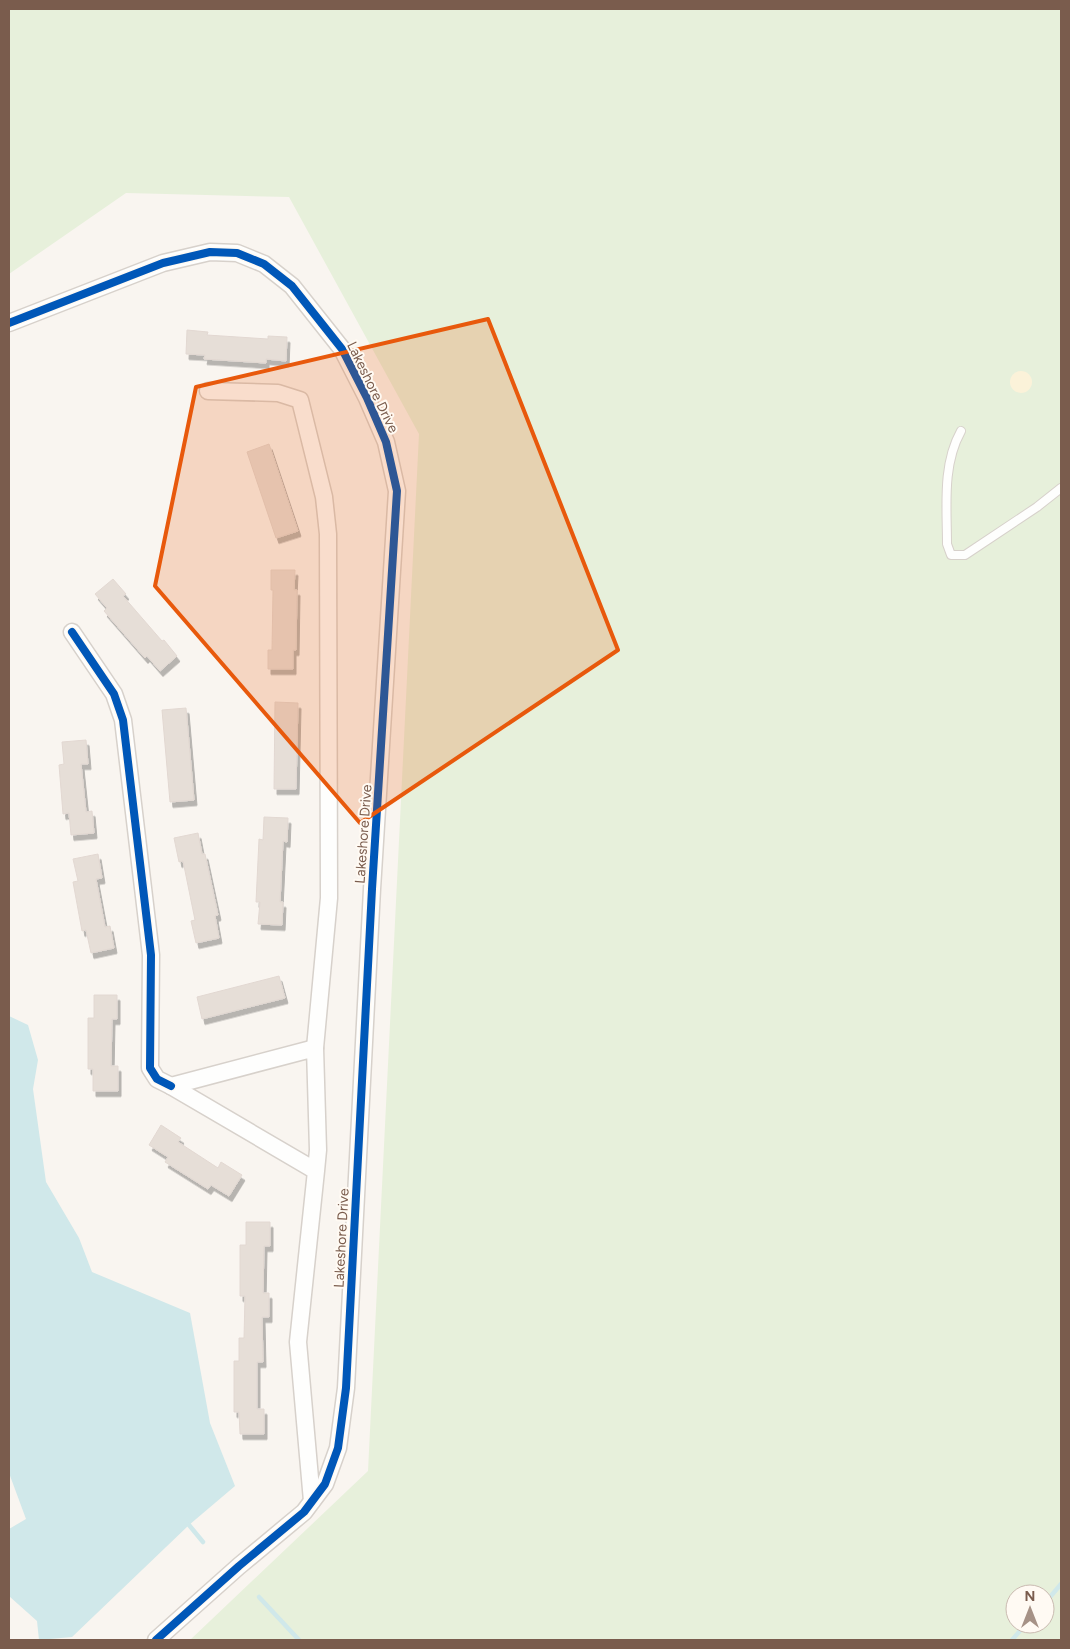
<svg xmlns="http://www.w3.org/2000/svg" width="1070" height="1649" viewBox="0 0 1070 1649" font-family="Figtree,sans-serif">
<style>
.green{fill:#e7f0db;fill-rule:evenodd}
.sand{fill:#fbf2d9}
.water{fill:#d0e8ea}
.lines{fill:none;stroke-linecap:round;stroke-linejoin:round}
.stream{stroke:#d0e8ea;stroke-width:4.5}
.building{fill:#e6ded7;stroke:#e2d8d2;filter:url(#shadow)}
.lane-casing{stroke:#d7d1cb;stroke-width:10}
.street-casing{stroke:#d7d1cb;stroke-width:19}
.lane{stroke:#fefefd;stroke-width:8}
.street{stroke:#fefefd;stroke-width:16}
.cycleway-casing{stroke:#fffaf3;stroke-width:11}
.cycleway{stroke:#0057b8;stroke-width:8}
.marked{fill:#e8590c;fill-opacity:0.2;stroke:#e8590c;stroke-width:4;stroke-linejoin:round}
.labels{text-anchor:middle;stroke-width:4;stroke-linejoin:round;paint-order:stroke}
.street-label{font-size:14px;fill:#7a5c4d;stroke:#fffaf3}
</style>
<defs>
<filter id="shadow"><feDropShadow dx="3" dy="5.5" stdDeviation="0" flood-color="#0004"/></filter>
</defs>
<rect width="100%" height="100%" fill="#f9f5f0"/>
<!-- green -->
<path class="green" d="M9,9H1061V1640H190L368,1471L419,434L289,197L126,193L9,274ZM1015,1594H1045V1624H1015Z"/>
<!-- sand -->
<circle class="sand" cx="1021" cy="382" r="11"/>
<!-- water -->
<polygon class="water" points="9,1016 28,1025 38,1060 33,1089 46,1182 79,1238 92,1272 190,1313 210,1423 235,1486 189,1525 72,1637 39,1640 37,1621 9,1596 9,1529 26,1519 9,1473"/>
<g class="lines">
<!-- stream -->
<g class="stream">
<polyline points="189,1525 203,1542"/>
<polyline points="259,1597 299,1640"/>
<polyline points="1045,1603 1061,1584"/>
<polyline points="1012,1640 1026,1624"/>
</g>
</g>
<!-- building -->
<g class="building">
<polygon points="187,330 208,332 207,335 268,339 268,336 287,337 286,361 266,359 266,363 204,359 205,355 186,354"/>
<polygon points="269,444 298,531 276,538 247,452"/>
<polygon points="271,570 295,570 294,590 297,590 296,650 293,650 293,669 268,669 268,650 272,650 273,590 271,590"/>
<polygon points="113,579 126,594 123,596 162,641 164,640 177,656 160,671 147,656 145,658 104,611 107,608 95,594"/>
<polygon points="275,702 298,703 296,789 274,789"/>
<polygon points="186,708 194,800 170,802 162,710"/>
<polygon points="86,740 88,764 81,764 86,812 92,811 94,833 71,835 69,813 63,814 59,765 64,764 62,742"/>
<polygon points="264,817 288,818 287,842 283,841 280,902 283,902 282,925 258,924 260,902 256,902 259,839 263,840"/>
<polygon points="198,833 202,854 205,854 218,915 215,916 219,938 196,943 191,921 195,920 183,861 179,862 174,838"/>
<polygon points="98,854 102,878 96,879 105,927 110,926 114,948 91,953 86,930 82,931 73,882 78,881 73,859"/>
<polygon points="279,976 285,998 202,1019 197,997"/>
<polygon points="94,995 117,995 117,1019 112,1019 111,1066 118,1066 118,1091 93,1091 93,1069 88,1069 88,1018 94,1018"/>
<polygon points="161,1125 181,1138 178,1142 218,1168 221,1162 242,1175 229,1196 211,1185 208,1189 165,1162 168,1157 149,1145"/>
<polygon points="246,1222 270,1222 270,1246 264,1246 263,1293 269,1293 269,1317 262,1317 263,1362 257,1362 257,1409 264,1409 264,1434 240,1434 239,1412 234,1412 234,1361 239,1361 239,1338 244,1338 245,1296 240,1296 240,1245 246,1245"/>
</g>
<g class="lines">
<!-- lane casing -->
<g class="lane-casing">
<path id="lane" d="M961,431C942,465 947,507 947,544L951,555H965L1037,507L1061,488"/>
</g>
<!-- street casing -->
<g class="street-casing">
<g id="street">
<polyline points="9,323 163,263 210,252 237,253 264,264 292,286 342,349 367,398 386,442 397,491 372,889 346,1388 338,1448 325,1484 304,1512 239,1566 156,1640"/>
<polyline points="208,391 278,393 300,400 324,497 328,534 329,898 315,1048"/>
<polyline points="72,632 114,694 123,720 151,955 150,1068 157,1079 171,1086"/>
<polyline points="312,1501 298,1342 316,1171 318,1150 315,1048 171,1086 316,1171"/>
</g>
</g>
<!-- lane -->
<use href="#lane" class="lane"/>
<!-- street -->
<use href="#street" class="street"/>
<!-- cycleway casing -->
<g class="cycleway-casing">
<g id="cycleway">
<polyline points="9,323 163,263 210,252 237,253 264,264 292,286 342,349 367,398 386,442 397,491 372,889 346,1388 338,1448 325,1484 304,1512 239,1566 156,1640"/>
<polyline points="72,632 114,694 123,720 151,955 150,1068 157,1079 171,1086"/>
</g>
</g>
<!-- cycleway -->
<use href="#cycleway" class="cycleway"/>
</g>
<!-- marked area -->
<path class="marked" d="M488,319L618,650L360,823L155,586L196,387Z"/>
<g class="labels">
<!-- street labels -->
<g class="street-label">
<text transform="translate(373 387) rotate(64)" y="5">Lakeshore Drive</text>
<text transform="translate(363 834) rotate(-86)" y="5">Lakeshore Drive</text>
<text transform="translate(341 1238) rotate(-87)" y="5">Lakeshore Drive</text>
</g>
</g>
<!-- border -->
<rect width="1070" height="1649" fill="none" stroke="#7a5c4d" stroke-width="20"/>
<!-- north arrow -->
<g transform="translate(1030 1609)"><circle r="24" fill="#fffaf3" stroke="#cabbb1"/>
<path d="M0-4L9 19L0 12L-9 19Z" fill="#a69286"/>
<text y="-8" font-size="14" font-weight="bold" text-anchor="middle" fill="#7a5c4d">N</text>
</g>
</svg>
